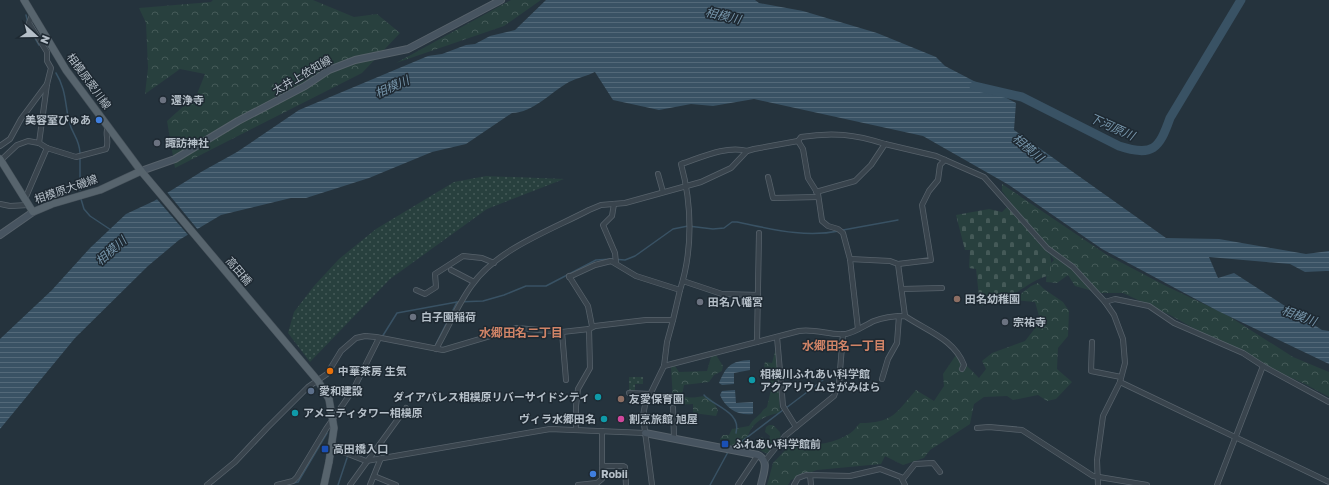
<svg xmlns="http://www.w3.org/2000/svg" width="1329" height="485" viewBox="0 0 1329 485" font-family="'Golos Text','Noto Sans JP',sans-serif">
<style>
.grass{fill:url(#grass-dots)}
.forest{fill:url(#forest-crowns)}
.cemetery{fill:url(#cemetery-stones)}
.water{fill:url(#water-rules)}
.pier{fill:#25333d}
.lines{fill:none;stroke-linecap:round;stroke-linejoin:round}
.stream{stroke:#395264;stroke-width:1.5}
.river{stroke:#395264;stroke-width:9}
.street-casing{stroke:#57626b;stroke-width:6}
.secondary-casing{stroke:#57626b;stroke-width:8}
.primary-casing{stroke:#455059;stroke-width:8}
.street{stroke:#39444d;stroke-width:4.5}
.secondary{stroke:#475460;stroke-width:6}
.primary{stroke:#57646d;stroke-width:7}
.primary-bridge-casing{stroke:#455059;stroke-width:8;stroke-linecap:butt}
.primary-bridge{stroke:#57646d;stroke-width:7}
.worship-dot{fill:#6b7280;stroke:#1e2932;stroke-width:1.5}
.shop-dot{fill:#3f7fe0;stroke:#1e2932;stroke-width:1.5}
.education-dot{fill:#8d6e63;stroke:#1e2932;stroke-width:1.5}
.food-dot{fill:#e8710a;stroke:#1e2932;stroke-width:1.5}
.culture-dot{fill:#0f9aa8;stroke:#1e2932;stroke-width:1.5}
.service-dot{fill:#5c6f8a;stroke:#1e2932;stroke-width:1.5}
.hotel-dot{fill:#d1479c;stroke:#1e2932;stroke-width:1.5}
.transit-dot{fill:#1a4fb4;stroke:#1e2932;stroke-width:1.5}
.labels{text-anchor:middle;stroke-width:3;stroke-linejoin:round;paint-order:stroke}
.street-label{font-size:11px;fill:#b5bfc8;stroke:#1e2932}
.poi-label{font-size:11px;font-weight:bold;fill:#b5bfc8;stroke:#1e2932;text-anchor:start}
.water-label{font-size:12px;font-style:italic;fill:#7695aa;stroke:#1e2932}
.neighbourhood-label{font-size:12px;font-weight:bold;fill:#d18467;stroke:#1e2932}
</style>
<defs>
<pattern id="grass-dots" width="8" height="8" patternUnits="userSpaceOnUse"><rect width="8" height="8" fill="#28403e"/><path d="M2 2h.1M6 6h.1" fill="none" stroke="#455a58" stroke-width="1.8" stroke-linecap="round"/></pattern>
<pattern id="forest-crowns" width="20" height="18" patternUnits="userSpaceOnUse"><rect width="20" height="18" fill="#28403e"/><path d="M2 6a3 3 0 1 1 6 0M12 15a3 3 0 1 1 6 0" fill="none" stroke="#455a58"/></pattern>
<pattern id="cemetery-stones" width="16" height="16" patternUnits="userSpaceOnUse"><rect width="16" height="16" fill="#28403e"/><path d="M2 7V4a2 2 0 0 1 4 0v3zM10 15v-3a2 2 0 0 1 4 0v3z" fill="#455a58"/></pattern>
<pattern id="water-rules" width="6" height="5" patternUnits="userSpaceOnUse"><rect width="6" height="5" fill="#395264"/><path d="M0 2.5h6" fill="none" stroke="#536979"/></pattern>
</defs>
<rect width="100%" height="100%" fill="#25333d"/>
<!-- grass -->
<g class="grass">
<polygon points="486,176 564,179 487,209 390,279 310,362 288,333 294,312 314,286 339,259 376,229 454,182"/>
<polygon points="629,377 643,377 643,384 635,384 635,391 629,391"/>
</g>
<!-- forest -->
<g class="forest">
<polygon points="213,0 313,0 354,17 377,14 400,33 362,73 175,168 167,121 197,94 205,74 180,69 145,94 148,68 146,23 139,8 211,2"/>
<polygon points="511,0 541,0 504,26 396,63"/>
<polygon points="1002,184 1107,255 1166,286 1227,315 1293,357 1329,372 1329,397 1305,384 1245,357 1170,315 1123,293 1100,293 1075,286 1068,275 1057,283 1046,282 1047,267 1054,260 1002,191"/>
<path d="M1038,283L1044,289L1063,302L1069,311L1068,336L1058,348L1057,369L1072,382L1056,399L1047,401L1038,395L1013,400L1007,396L984,397L974,404L970,424L930,450L924,458L903,465L885,456L881,464L817,470L791,480L788,485H767L773,463L790,445C809,446 832,445 849,434C853,432 857,426 860,423C893,423 896,413 916,390L934,401L944,386L943,374L956,355L979,378L986,369L982,361L992,353L1025,341L1036,327L1039,316L1035,302L1013,300L1031,286Z"/>
<path d="M776,348L777,351L780,413C763,415 747,425 747,444L753,445L760,437L769,440L770,436L765,432L766,427L769,425H773L780,432L781,440L769,454C763,453 760,449 754,448C744,445 728,449 720,439L723,435H729L732,429L749,426C754,417 760,416 763,410L767,407L772,385L764,366L765,362L772,363Z"/>
<path d="M716,355L723,366L722,371L714,375L709,382L684,385L682,395C697,404 708,384 718,411L716,416L693,413V404L676,405L673,400L671,367L675,366L679,372L707,371L711,357Z"/>
</g>
<!-- cemetery -->
<path class="cemetery" d="M1007,207L1050,255L1051,260V275C1035,278 1024,289 1010,296C1000,301 990,304 980,306L976,269L969,268L970,250H965L956,215L989,209L1002,212Z"/>
<!-- water -->
<g class="water">
<path d="M546,0H755L759,3L803,11L877,33L936,57L945,66L1016,103L1014,130L1166,238L1219,239L1306,254L1329,251V271H1326L1305,272L1290,264L1209,257L1218,278L1234,273L1322,330L1329,331V364L1218,311L1102,249L1009,185L923,136L754,99L713,106L691,104L659,110L613,100L595,72C587,76 577,78 569,82C551,92 533,113 512,113L466,144L432,152L369,178L306,198H291L221,215L179,240L148,266L75,338L0,429V339L52,290L90,248L126,214L154,201L201,172L237,152L299,110L428,56L442,54L466,45L475,44L490,36L515,30Z"/>
<path d="M750,360V370L734,373V384L722,385L719,383C726,366 731,361 750,360Z"/>
<path d="M735,390L736,403L753,402V414C738,416 726,409 720,395L722,391Z"/>
</g>
<!-- pier -->
<polygon class="pier" points="166,191 199,231 189,236 156,198"/>
<g class="lines">
<!-- stream -->
<g class="stream">
<polyline points="26,15 28,23"/>
<polyline points="28,26 39,45"/>
<path d="M56,73C66,89 65,104 69,121C72,135 79,137 80,153"/>
<polyline points="80,158 80,190"/>
<polyline points="81,199 84,209 90,216 111,230"/>
<polyline points="843,230 898,220"/>
<path d="M382,337L397,313L457,302L483,301L504,295L526,286H546L596,260L612,259L625,260L635,256L673,229L688,226L713,229L724,228L732,222H737C772,229 804,238 839,231"/>
<polyline points="436,344 457,302"/>
<polyline points="355,391 368,365"/>
<path d="M704,395C713,406 742,412 736,433"/>
<polyline points="786,408 823,380"/>
<polyline points="737,445 783,410"/>
<polyline points="293,483 298,482 327,433"/>
<polyline points="338,485 347,458"/>
<polyline points="710,485 728,452"/>
</g>
<!-- river -->
<path class="river" d="M974,86L1022,97L1119,146C1153,157 1159,149 1170,118L1241,0"/>
<!-- street casing -->
<g class="street-casing">
<g id="street">
<polyline points="32,15 29,23 47,52 47,61 51,68 47,84 39,143"/>
<path d="M798,141L801,137C832,132 854,134 885,144"/>
<polyline points="0,146 10,139 21,119 47,84"/>
<path d="M0,161L17,145L28,141L39,143L47,148L76,157L106,149C110,142 104,133 108,126"/>
<polyline points="658,174 663,192"/>
<polyline points="768,177 773,198 818,197"/>
<polyline points="816,192 855,181 871,165 885,144 936,156 984,177 1047,248 1073,267 1105,302 1114,315 1123,339 1125,363 1120,382 1103,416 1097,460 1098,485"/>
<polyline points="25,199 47,148"/>
<polyline points="0,204 10,206 28,205"/>
<polyline points="614,204 612,216 603,225 615,253 616,263"/>
<polyline points="850,259 890,261 898,264 905,316"/>
<polyline points="898,264 931,260 922,205 929,191 938,180 940,165 945,160"/>
<polyline points="451,270 474,282"/>
<polyline points="569,276 588,306 592,326"/>
<polyline points="683,281 722,294 758,295"/>
<polyline points="902,289 942,288"/>
<polyline points="416,290 425,294 436,287 435,274 463,256 482,258 494,263"/>
<path d="M680,290C693,250 692,204 681,164C700,158 726,145 747,151"/>
<polyline points="1105,302 1115,299 1149,306 1174,323 1243,353 1263,366 1329,402"/>
<polyline points="562,332 566,380"/>
<polyline points="777,337 783,406 796,427"/>
<polyline points="757,342 759,233"/>
<polyline points="1092,342 1091,371 1121,377"/>
<path d="M436,349C448,328 458,304 472,285C497,249 551,230 589,210L601,205L625,203L701,182L731,168L747,151L754,149L798,141L803,149L808,178L818,194L822,221L828,226L838,229L843,233L850,259L858,329"/>
<polyline points="664,366 667,342 673,320"/>
<polyline points="882,379 888,359 897,343 899,316"/>
<polyline points="1120,382 1329,482"/>
<polyline points="629,393 650,394"/>
<polyline points="673,408 674,437"/>
<polyline points="977,428 989,427 1022,430 1093,476 1147,485"/>
<polyline points="576,429 576,406 578,389 590,368 589,329"/>
<polyline points="338,450 366,461 550,429 645,433"/>
<polyline points="765,461 785,436 834,396 839,383 843,334"/>
<polyline points="602,466 623,466 625,467 626,485"/>
<polyline points="810,475 811,485"/>
<polyline points="374,476 396,485"/>
<polyline points="903,479 915,464 933,463 940,472"/>
<polyline points="207,485 235,462 267,428 308,387 327,374 341,351 356,338 365,336 376,337 443,350 517,328 562,332 589,329 595,326 646,320 673,320 680,290 636,276 611,261 595,265 569,277"/>
<polyline points="277,485 293,481 297,477 326,429 353,390 379,338"/>
<polyline points="350,485 406,408"/>
<polyline points="370,485 381,458"/>
<polyline points="578,485 597,483 602,479 602,431"/>
<path d="M652,485L643,416L645,405L664,366L799,331C815,328 830,336 846,334C856,332 865,325 874,321C884,317 895,316 905,316C927,331 954,339 964,365L962,369"/>
<polyline points="738,485 758,455"/>
<polyline points="794,485 798,478 806,475 850,476 880,469 901,477 905,485"/>
<polyline points="1217,485 1263,366"/>
</g>
</g>
<!-- secondary casing -->
<g class="secondary-casing">
<g id="secondary">
<polyline points="141,171 175,159 238,121 305,86 329,70 355,60 408,49 501,0"/>
<polyline points="0,235 33,212"/>
<path d="M645,433L758,455C770,461 763,474 761,485"/>
</g>
</g>
<!-- primary casing -->
<g class="primary-casing">
<g id="primary">
<polyline points="24,0 66,70 141,171 318,381 329,399"/>
<polyline points="0,159 33,212 52,204 100,190 141,171"/>
<polyline points="324,485 329,462"/>
</g>
</g>
<!-- street -->
<use href="#street" class="street"/>
<!-- secondary -->
<use href="#secondary" class="secondary"/>
<!-- primary -->
<use href="#primary" class="primary"/>
<!-- primary-bridge casing -->
<g class="primary-bridge-casing">
<polyline id="primary-bridge" points="329,462 334,428 329,399"/>
</g>
<!-- primary-bridge -->
<use href="#primary-bridge" class="primary-bridge"/>
</g>
<!-- markers -->
<g class="worship-dot">
<circle cx="163" cy="100" r="4"/>
<circle cx="157" cy="143" r="4"/>
<circle cx="700" cy="302" r="4"/>
<circle cx="413" cy="317" r="4"/>
<circle cx="1005" cy="322" r="4"/>
</g>
<g class="shop-dot">
<circle cx="99" cy="120" r="4"/>
<circle cx="593" cy="474" r="4"/>
</g>
<g class="education-dot">
<circle cx="957" cy="299" r="4"/>
<circle cx="621" cy="399" r="4"/>
</g>
<circle class="food-dot" cx="330" cy="371" r="4"/>
<g class="culture-dot">
<circle cx="752" cy="380" r="4"/>
<circle cx="598" cy="397" r="4"/>
<circle cx="295" cy="413" r="4"/>
<circle cx="604" cy="419" r="4"/>
</g>
<circle class="service-dot" cx="311" cy="391" r="4"/>
<circle class="hotel-dot" cx="621" cy="419" r="4"/>
<g class="transit-dot">
<rect x="721" y="440" width="8" height="8" rx="2"/>
<rect x="321" y="445" width="8" height="8" rx="2"/>
</g>
<g class="labels">
<!-- street labels -->
<g class="street-label">
<text transform="translate(302 75) rotate(-30)" y="4">太井上依知線</text>
<text transform="translate(89 81) rotate(54)" y="4">相模原愛川線</text>
<text transform="translate(66 189) rotate(-19)" y="4">相模原大磯線</text>
<text transform="translate(239 271) rotate(50)" y="4">高田橋</text>
</g>
<!-- poi labels -->
<g class="poi-label">
<text x="171" y="104">還浄寺</text>
<text x="91" y="124" text-anchor="end">美容室ぴゅあ</text>
<text x="165" y="147">諏訪神社</text>
<text x="965" y="303">田名幼稚園</text>
<text x="708" y="306">田名八幡宮</text>
<text x="421" y="321">白子園稲荷</text>
<text x="1013" y="326">宗祐寺</text>
<text x="338" y="375">中華茶房 生気</text>
<text x="760" y="378">相模川ふれあい科学館<tspan x="760" dy="13">アクアリウムさがみはら</tspan></text>
<text x="319" y="395">愛和建設</text>
<text x="590" y="401" text-anchor="end">ダイアパレス相模原リバーサイドシティ</text>
<text x="629" y="403">友愛保育園</text>
<text x="303" y="417">アメニティタワー相模原</text>
<text x="596" y="423" text-anchor="end">ヴィラ水郷田名</text>
<text x="629" y="423">割烹旅館 旭屋</text>
<text x="733" y="448">ふれあい科学館前</text>
<text x="333" y="453">高田橋入口</text>
<text x="601" y="478">Robii</text>
</g>
<!-- water labels -->
<g class="water-label">
<text transform="translate(723 16) rotate(13)" y="4">相模川</text>
<text transform="translate(392 87) rotate(-24)" y="4">相模川</text>
<text transform="translate(1112 127) rotate(24)" y="4">下河原川</text>
<text transform="translate(1028 148) rotate(40)" y="4">相模川</text>
<text transform="translate(111 251) rotate(-42)" y="4">相模川</text>
<text transform="translate(1299 316) rotate(20)" y="4">相模川</text>
</g>
<!-- neighbourhood labels -->
<g class="neighbourhood-label">
<text x="521" y="337">水郷田名二丁目</text>
<text x="844" y="350">水郷田名一丁目</text>
</g>
</g>
<!-- north arrow -->
<g transform="translate(36 36) rotate(111)" stroke="#1e2932" stroke-width="3" paint-order="stroke">
<path d="M0-3L7 15L0 10L-7 15Z" fill="#b5bfc8"/>
<text y="-6" font-size="11" font-weight="bold" text-anchor="middle" fill="#b5bfc8">N</text>
</g>
</svg>
